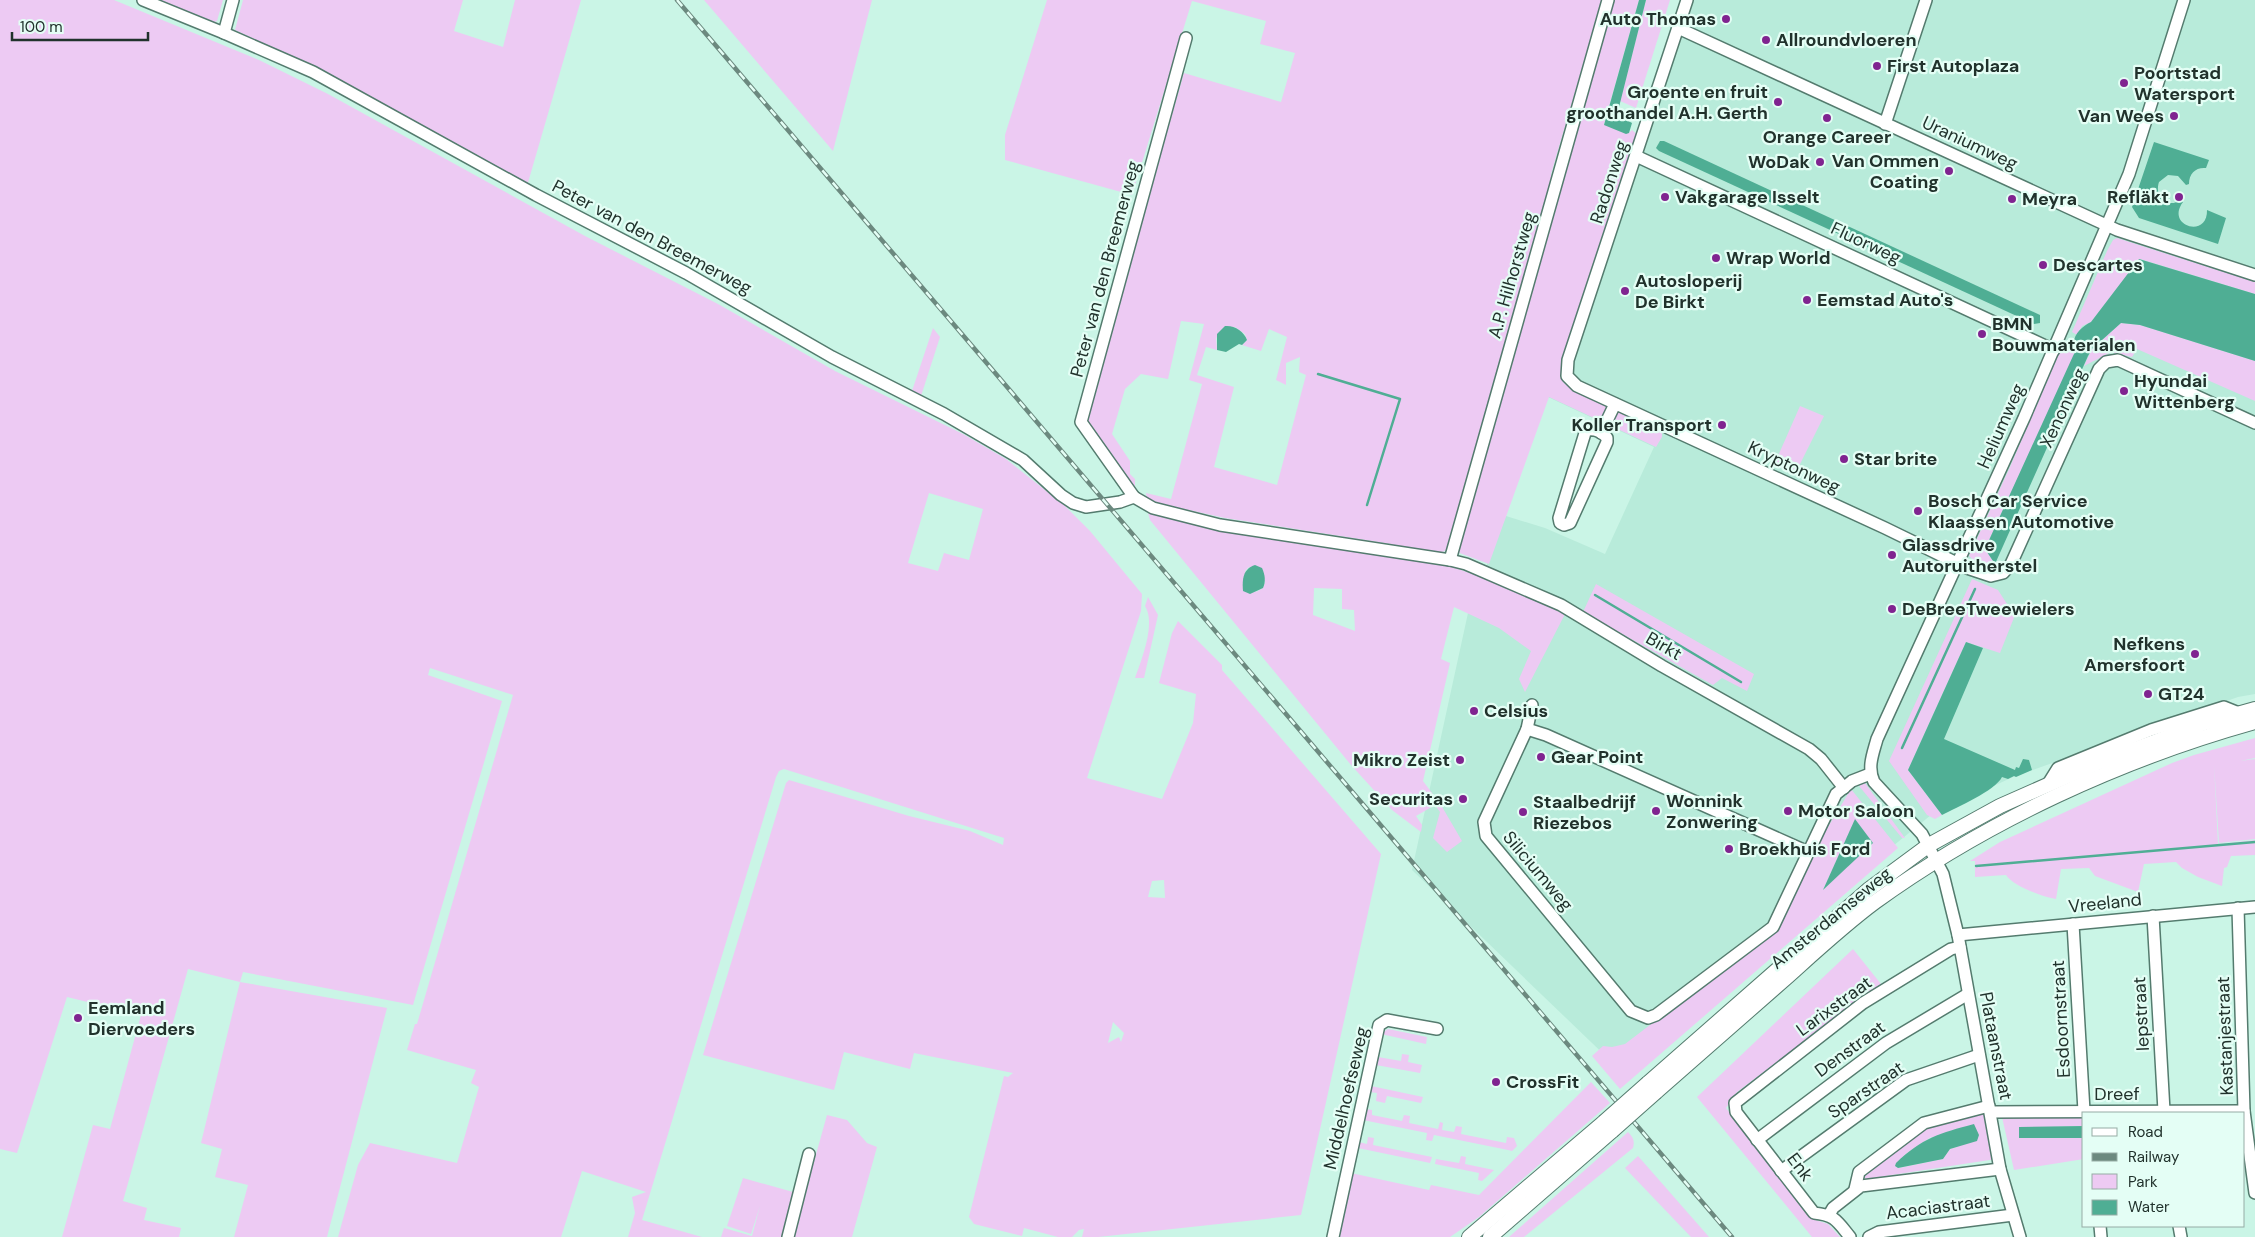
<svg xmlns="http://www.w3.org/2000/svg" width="2255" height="1237" viewBox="0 0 2255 1237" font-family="'DM Sans',sans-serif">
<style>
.built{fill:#b8ebda}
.green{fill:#edcaf3;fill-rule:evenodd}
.water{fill:#4fae94}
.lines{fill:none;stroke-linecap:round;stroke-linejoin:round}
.stream{stroke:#4fae94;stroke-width:2.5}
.minor-casing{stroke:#547b6e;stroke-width:14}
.major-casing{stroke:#547b6e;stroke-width:16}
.minor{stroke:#fff;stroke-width:11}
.major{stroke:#fff;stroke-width:14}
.rail-casing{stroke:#6c897f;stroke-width:4.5}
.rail{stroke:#e4fef5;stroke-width:2.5;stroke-dasharray:8;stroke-linecap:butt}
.major-bridge-casing{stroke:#547b6e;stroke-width:16;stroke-linecap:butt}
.major-bridge{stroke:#fff;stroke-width:14}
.poi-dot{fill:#802490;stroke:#e4fef5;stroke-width:2}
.labels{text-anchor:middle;stroke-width:4.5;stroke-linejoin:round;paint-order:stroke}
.poi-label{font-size:18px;font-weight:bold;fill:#21322c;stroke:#e4fef5;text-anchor:start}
.street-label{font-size:18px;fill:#21322c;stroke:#e4fef5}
</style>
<rect width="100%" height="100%" fill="#caf5e6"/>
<!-- built -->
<polygon class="built" points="1694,0 2255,0 2255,694 2238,697 2013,777 1931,815 1893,846 1846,797 1797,912 1617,1067 1412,870 1468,613 1506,516 1545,528 1605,554 1654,447 1548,397"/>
<!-- green -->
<g class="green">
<path d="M0,0H114L259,60L328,94L585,236L718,304L835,371L963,434L1006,459L1064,505L1090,531L1142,594L1141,611L1087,778L1162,799L1193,723L1196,694L1159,683L1172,633L1178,621L1222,665V670L1381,854L1301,1215L1098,1237H1082L1084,1229L1079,1230L1072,1237H1058L1024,1228L1022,1236L974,1224L969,1217L1004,1076L1008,1077L1013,1073L914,1053L910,1069L844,1052L834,1090L703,1055L786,783L789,780L909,816L970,831L1003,845L1004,838L784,769L779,771L776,777L642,1220L702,1237H628L635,1213L632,1197L646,1192L582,1171L561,1237H338L358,1165L370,1143L457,1163L479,1087L471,1083L476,1070L407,1050L415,1024H417L513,695L430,668L428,675L502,701L413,1005L243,972L240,982L387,1008L327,1237H234L248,1185L215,1177L222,1149L201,1143L240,982L188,969L123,1201L147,1208L144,1220L181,1228L179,1237H62L93,1125L110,1129L141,1015L67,997L17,1153L0,1149ZM929,493L983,509L969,560L944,553L938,571L908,563ZM1164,880L1165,898L1148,897L1152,881ZM1113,1022L1124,1033L1121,1042L1119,1037L1108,1043Z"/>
<polygon points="158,0 223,0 217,21 212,23"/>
<path d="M243,0H463L454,31L503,47L515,0H581L527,186C431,132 335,76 235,30Z"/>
<polygon points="704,0 872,0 833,151"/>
<path d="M1047,0H1602L1551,174L1554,182L1448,549L1439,554L1398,547L1391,544L1225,518L1157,503L1147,499L1146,493L1171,499L1202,384L1189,380L1204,324L1181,321L1168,379L1141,374L1125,389L1112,434L1130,461V474L1135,479V488L1129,481L1087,421L1125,277L1184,73L1281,102L1295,53L1260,44L1266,21L1192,1L1132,195L1005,160V135ZM1235,327L1245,334L1247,340L1242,345L1261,351L1269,329L1287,337L1276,380L1286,385V363L1300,357L1299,372L1306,375L1277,485L1214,467L1234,387L1197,375L1206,347L1217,350L1216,338Z"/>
<polygon points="1609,0 1639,0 1604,124 1629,133 1632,130 1638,135 1562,375 1563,382 1570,388 1662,430 1662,437 1656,447 1549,397 1489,564 1457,552"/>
<polygon points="1646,0 1670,0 1636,108 1620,101"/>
<polygon points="2117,238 2255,282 2255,294 2140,259 2091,322 2082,326 2077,335 2072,332 2107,251 2113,240"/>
<polygon points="2121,323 2140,325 2255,361 2255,401 2137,349 2132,357 2111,352 2084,366 2092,349"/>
<polygon points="933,328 940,337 921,396 912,391"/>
<path d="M2064,340L2073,344L2076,351L1985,549L1995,564C1984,566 1978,564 1969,556L2010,467Z"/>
<polygon points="1800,406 1824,416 1795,474 1774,465"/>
<path d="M1148,513L1188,523L1449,566L1491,580L1546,604L1565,614L1525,692L1519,679L1531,651L1499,628L1454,607L1441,659L1450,663L1423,781L1441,805L1462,841L1447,852L1433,838L1440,812L1435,805L1416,816L1422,825L1421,832L1392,810L1351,765L1150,520ZM1249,567L1265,582L1263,588L1256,592L1245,571ZM1314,588L1342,589V609L1354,610L1355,631L1313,615Z"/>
<polygon points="1972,579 1998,590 2007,604 2017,610 2000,653 1966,642 1908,770 1942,815 1935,819 1927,815 1889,761"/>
<polygon points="1596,584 1754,674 1747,691 1722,678 1713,685 1583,612"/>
<path d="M1148,597L1158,615L1144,678H1135C1142,659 1156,623 1145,606Z"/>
<path d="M2255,738V758L2240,761L2255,759V839L2219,843L2214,764L2218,844L2255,840V855L2231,856L2227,867L2224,868L2222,886L2198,877L2182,868L2176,862L2144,864L2138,892L2095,876L2089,868L2061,869L2056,899C2043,897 2013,886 2006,875L1975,877V861H1970L2000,842L2172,763L2194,755Z"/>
<polygon points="1865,783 1905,838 1902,838 1859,786"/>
<path d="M1851,789L1898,848L1620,1089L1592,1056L1603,1046L1612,1047L1625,1044L1776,929L1782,921L1823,835ZM1855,820L1833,879L1823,890Z"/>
<polygon points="1853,949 1881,984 1737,1092 1726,1108 1812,1219 1828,1224 1840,1237 1812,1237 1697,1097"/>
<polygon points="1388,1029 1427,1037 1426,1044 1381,1034"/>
<polygon points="1402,1054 1409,1055 1408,1062 1422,1065 1420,1073 1376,1065 1378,1057 1401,1061"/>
<polygon points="1591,1082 1610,1103 1479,1217 1450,1237 1338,1237 1351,1173 1429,1190 1431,1185 1479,1195"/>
<polygon points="1371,1086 1423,1097 1421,1103 1387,1096 1385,1103 1376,1101 1377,1093 1370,1092"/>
<polygon points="1366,1109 1372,1110 1372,1115 1402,1121 1404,1115 1410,1116 1409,1123 1438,1129 1440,1122 1443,1123 1442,1130 1454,1132 1456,1126 1462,1127 1461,1134 1506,1143 1507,1137 1514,1138 1517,1146 1512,1151 1508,1150 1434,1135 1432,1141 1426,1140 1427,1133 1363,1120"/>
<path d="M1985,1110L1996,1159L1866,1179L1864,1177L1923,1128ZM1931,1137L1957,1147L1950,1149L1943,1159L1899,1168L1895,1166L1907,1153Z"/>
<polygon points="827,1115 847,1120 867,1143 877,1147 852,1237 793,1237"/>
<polygon points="2002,1117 2084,1117 2084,1126 2019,1128 2019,1138 2084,1138 2084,1159 2014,1170"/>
<path d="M1628,1132C1633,1137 1635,1141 1633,1148L1524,1237H1509Z"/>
<polygon points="1368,1137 1374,1138 1373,1145 1432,1157 1430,1163 1358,1148 1359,1142 1367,1144"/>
<polygon points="1461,1156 1466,1157 1465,1164 1494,1170 1482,1181 1478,1180 1479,1173 1435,1164 1436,1159 1459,1163"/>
<polygon points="1638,1156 1709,1237 1691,1237 1625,1168"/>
<polygon points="743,1178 793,1192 783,1237 721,1237 724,1228 752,1236 760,1206 751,1234 727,1226"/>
</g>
<!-- water -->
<g class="water">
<polygon points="1639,0 1646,0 1617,115 1632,123 1629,133 1626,134 1604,125"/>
<polygon points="1660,141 1664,141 2040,315 2040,323 2034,324 1659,151 1656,148"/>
<path d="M2154,142L2209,160L2206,168C2196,167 2189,173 2189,184L2186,185L2178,176L2168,175L2159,182C2154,197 2167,209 2181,200L2183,202C2165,226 2208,239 2207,210L2226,218L2218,244L2139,218L2132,207Z"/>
<path d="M2139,259L2255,294V361L2140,325L2121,323L2092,349L2088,356L1995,564L1985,549L2073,356C2076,351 2074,350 2074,344C2073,334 2083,326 2091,322Z"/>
<path d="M1225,326C1234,325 1244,331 1247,340L1242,345L1239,344L1226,352L1217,350V334Z"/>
<path d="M1255,565L1262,568C1265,575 1266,581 1263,588L1250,594L1243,591C1242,579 1243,569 1255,565Z"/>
<path d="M1966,642L1983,648L1944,739L2015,770L2016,767L2019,768L2023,759L2029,760L2032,770L2016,777L2014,776L2008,779L2002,777C1995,791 1957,807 1942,815L1908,770Z"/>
<polygon points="1855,819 1873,843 1823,890"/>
<path d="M1974,1124L1979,1135L1977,1141L1950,1149L1943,1159L1898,1168L1895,1166L1896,1163C1922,1138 1940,1133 1974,1124Z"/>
<polygon points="2084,1126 2084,1138 2019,1138 2019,1127"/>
</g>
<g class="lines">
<!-- stream -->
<g class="stream">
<polyline points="1318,374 1400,399 1367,505"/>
<polyline points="1595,595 1741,682"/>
<polyline points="1902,748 1975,589"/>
<polyline points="1976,866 2255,842"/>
</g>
<!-- minor casing -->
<g class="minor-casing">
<g id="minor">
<polyline points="143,0 224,33 313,72 536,195 686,273 832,357 944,414 1023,460 1061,495 1073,503 1086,507 1120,502 1134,497 1153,508 1220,525 1450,560 1466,564 1561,605 1662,666 1809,749 1821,759 1844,788"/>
<polyline points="1687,0 1568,360 1567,376 1577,386 1885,528 1967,568 1991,576 2003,573 2011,564 2099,369 2106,362 2118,360 2255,423"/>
<polyline points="1678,28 2117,230 2255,275"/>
<polyline points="224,33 233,0"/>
<polyline points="1885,124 1926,0"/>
<polyline points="1636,156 2054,350"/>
<path d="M1588,430C1595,429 1603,432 1607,438V442L1570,523L1564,525L1560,523L1559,518L1585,433Z"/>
<polyline points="1601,433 1615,404"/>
<polyline points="1134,497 1081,422 1186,38"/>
<polyline points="1450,560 1608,0"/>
<polyline points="1527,729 1532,705"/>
<polyline points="2048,784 2058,768 2151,730 2224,707 2239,713"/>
<polyline points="1808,852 1546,735 1527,729 1484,822 1486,836 1631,1011 1648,1018 1656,1015 1773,927 1836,794 1852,781 1870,774"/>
<polyline points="2238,908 2244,1111 2255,1193"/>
<polyline points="2153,916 2164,1111"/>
<polyline points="2073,924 2084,1111"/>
<polyline points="1958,935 2255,907"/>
<polyline points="1991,1112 2244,1111"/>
<polyline points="1757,1140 1886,1043 1968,994"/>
<polyline points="1781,1171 1906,1080 1979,1055"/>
<polyline points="1855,1189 1859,1172 1924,1123 1989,1106"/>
<polyline points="1829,1215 1833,1208 1861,1186 2000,1169"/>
<polyline points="2100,1226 2101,1237"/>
<polyline points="2179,1226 2181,1237"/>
<polyline points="788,1237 809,1154"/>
<polyline points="1333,1237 1379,1025 1387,1020 1437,1029"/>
<path d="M1850,1237C1837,1221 1835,1215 1814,1213L1736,1112L1735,1103L1863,1003L1951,949L1960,947"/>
<polyline points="1869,1237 1879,1232 2013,1215"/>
<path d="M2020,1237L2000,1169L1958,935L1943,874L1922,834L1874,782C1867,767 1873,754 1877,739L2024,418L2129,174L2184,0"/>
</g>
</g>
<!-- major casing -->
<g class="major-casing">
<g id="major">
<polyline points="1648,1083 1868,890 1929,845 2000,806 2095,764 2205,723 2255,709"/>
<path d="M1656,1092C1699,1054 1743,1016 1786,978C1815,952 1844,925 1875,902C1987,821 2122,759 2255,722"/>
<polyline points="1469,1237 1604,1122"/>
<polyline points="1490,1237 1612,1131"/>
</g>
</g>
<!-- minor -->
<use href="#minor" class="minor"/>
<!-- major -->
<use href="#major" class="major"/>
<!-- rail casing -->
<g class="rail-casing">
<polyline id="rail" points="677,0 1732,1237"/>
</g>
<!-- rail -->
<use href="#rail" class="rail"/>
<!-- major-bridge casing -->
<g class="major-bridge-casing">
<g id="major-bridge">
<polyline points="1604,1122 1648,1083"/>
<polyline points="1612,1131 1656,1092"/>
</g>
</g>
<!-- major-bridge -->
<use href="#major-bridge" class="major-bridge"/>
</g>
<!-- markers -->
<g class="poi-dot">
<circle cx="1726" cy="19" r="5"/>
<circle cx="1766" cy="40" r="5"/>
<circle cx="1877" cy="66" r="5"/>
<circle cx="2124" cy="83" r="5"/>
<circle cx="1778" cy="102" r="5"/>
<circle cx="2174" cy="116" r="5"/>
<circle cx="1827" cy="118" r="5"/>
<circle cx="1820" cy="162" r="5"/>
<circle cx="1949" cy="171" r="5"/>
<circle cx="1665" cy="197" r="5"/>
<circle cx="2179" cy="197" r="5"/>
<circle cx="2012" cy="199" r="5"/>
<circle cx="1716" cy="258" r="5"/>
<circle cx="2043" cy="265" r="5"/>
<circle cx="1625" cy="291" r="5"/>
<circle cx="1807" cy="300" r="5"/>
<circle cx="1982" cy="334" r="5"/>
<circle cx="2124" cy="391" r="5"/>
<circle cx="1722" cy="425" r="5"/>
<circle cx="1844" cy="459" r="5"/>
<circle cx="1918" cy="511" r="5"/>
<circle cx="1892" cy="555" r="5"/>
<circle cx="1892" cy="609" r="5"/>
<circle cx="2195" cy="654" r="5"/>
<circle cx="2148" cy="694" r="5"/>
<circle cx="1474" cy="711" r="5"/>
<circle cx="1541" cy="757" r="5"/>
<circle cx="1460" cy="760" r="5"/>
<circle cx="1463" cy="799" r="5"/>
<circle cx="1656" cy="811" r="5"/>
<circle cx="1788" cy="811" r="5"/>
<circle cx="1523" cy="812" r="5"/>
<circle cx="1729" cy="849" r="5"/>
<circle cx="78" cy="1018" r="5"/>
<circle cx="1496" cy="1082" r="5"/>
</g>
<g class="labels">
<!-- poi labels -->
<g class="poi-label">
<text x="1716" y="25" text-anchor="end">Auto Thomas</text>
<text x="1776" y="46">Allroundvloeren</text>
<text x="1887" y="72">First Autoplaza</text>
<text x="2134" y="79">Poortstad<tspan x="2134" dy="21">Watersport</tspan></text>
<text x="1768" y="98" text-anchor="end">Groente en fruit<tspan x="1768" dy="21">groothandel A.H. Gerth</tspan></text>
<text x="2164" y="122" text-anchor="end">Van Wees</text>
<text x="1827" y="143" text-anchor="middle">Orange Career</text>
<text x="1939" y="167" text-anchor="end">Van Ommen<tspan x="1939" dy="21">Coating</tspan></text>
<text x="1810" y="168" text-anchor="end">WoDak</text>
<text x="1675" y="203">Vakgarage Isselt</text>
<text x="2169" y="203" text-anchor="end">Refläkt</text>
<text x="2022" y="205">Meyra</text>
<text x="1726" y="264">Wrap World</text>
<text x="2053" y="271">Descartes</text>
<text x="1635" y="287">Autosloperij<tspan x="1635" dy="21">De Birkt</tspan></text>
<text x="1817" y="306">Eemstad Auto's</text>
<text x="1992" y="330">BMN<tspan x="1992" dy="21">Bouwmaterialen</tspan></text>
<text x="2134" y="387">Hyundai<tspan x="2134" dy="21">Wittenberg</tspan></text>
<text x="1712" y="431" text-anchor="end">Koller Transport</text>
<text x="1854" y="465">Star brite</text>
<text x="1928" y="507">Bosch Car Service<tspan x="1928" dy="21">Klaassen Automotive</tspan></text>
<text x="1902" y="551">Glassdrive<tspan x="1902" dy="21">Autoruitherstel</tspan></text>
<text x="1902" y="615">DeBreeTweewielers</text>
<text x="2185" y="650" text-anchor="end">Nefkens<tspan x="2185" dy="21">Amersfoort</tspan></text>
<text x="2158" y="700">GT24</text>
<text x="1484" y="717">Celsius</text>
<text x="1551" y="763">Gear Point</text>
<text x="1450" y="766" text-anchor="end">Mikro Zeist</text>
<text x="1453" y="805" text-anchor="end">Securitas</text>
<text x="1666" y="807">Wonnink<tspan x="1666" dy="21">Zonwering</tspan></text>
<text x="1533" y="808">Staalbedrijf<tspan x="1533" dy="21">Riezebos</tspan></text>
<text x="1798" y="817">Motor Saloon</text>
<text x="1739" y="855">Broekhuis Ford</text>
<text x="88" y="1014">Eemland<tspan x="88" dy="21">Diervoeders</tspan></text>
<text x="1506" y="1088">CrossFit</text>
</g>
<!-- street labels -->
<g class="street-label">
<text transform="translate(1970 143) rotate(25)" y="6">Uraniumweg</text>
<text transform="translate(1609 182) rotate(-72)" y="6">Radonweg</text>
<text transform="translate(652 237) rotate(28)" y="6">Peter van den Breemerweg</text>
<text transform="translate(1866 243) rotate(25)" y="6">Fluorweg</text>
<text transform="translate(1105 269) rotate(-75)" y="6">Peter van den Breemerweg</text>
<text transform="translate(1512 275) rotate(-74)" y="6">A.P. Hilhorstweg</text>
<text transform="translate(2063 408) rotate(-65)" y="6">Xenonweg</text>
<text transform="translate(2001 426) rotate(-66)" y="6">Heliumweg</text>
<text transform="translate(1794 467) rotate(25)" y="6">Kryptonweg</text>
<text transform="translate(1664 646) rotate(30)" y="6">Birkt</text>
<text transform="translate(1538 871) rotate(50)" y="6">Siliciumweg</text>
<text transform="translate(2105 903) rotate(-6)" y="6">Vreeland</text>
<text transform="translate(1831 918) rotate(-39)" y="6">Amsterdamseweg</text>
<text transform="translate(1834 1006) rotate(-36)" y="6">Larixstraat</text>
<text transform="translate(2141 1014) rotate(-93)" y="6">Iepstraat</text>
<text transform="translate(2061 1019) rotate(-93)" y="6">Esdoornstraat</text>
<text transform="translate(2225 1036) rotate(-92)" y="6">Kastanjestraat</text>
<text transform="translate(1996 1046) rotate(79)" y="6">Plataanstraat</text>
<text transform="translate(1850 1049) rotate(-36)" y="6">Denstraat</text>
<text transform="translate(1866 1090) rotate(-34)" y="6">Sparstraat</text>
<text x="2117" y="1100">Dreef</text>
<text transform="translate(1346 1098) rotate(-77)" y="6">Middelhoefseweg</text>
<text transform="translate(1800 1167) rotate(53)" y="6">Enk</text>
<text transform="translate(1938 1207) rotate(-7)" y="6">Acaciastraat</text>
</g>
</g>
<!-- legend -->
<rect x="2082" y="1112" width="162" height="115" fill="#e4fef5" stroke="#96aca5"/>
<rect x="2092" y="1128" width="25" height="8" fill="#ffffff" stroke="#96aca5"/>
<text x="2128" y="1137" font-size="15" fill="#21322c">Road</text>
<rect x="2092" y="1153" width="25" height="8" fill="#6c897f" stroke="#96aca5"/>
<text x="2128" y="1162" font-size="15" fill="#21322c">Railway</text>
<rect x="2092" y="1174" width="25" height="15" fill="#edcaf3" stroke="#96aca5"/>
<text x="2128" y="1187" font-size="15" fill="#21322c">Park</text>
<rect x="2092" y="1200" width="25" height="15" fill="#4fae94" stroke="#96aca5"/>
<text x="2128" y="1212" font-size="15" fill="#21322c">Water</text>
<!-- scale -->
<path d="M12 32v8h136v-8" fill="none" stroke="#21322c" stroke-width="2.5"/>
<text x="20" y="32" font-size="15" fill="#21322c" stroke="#e4fef5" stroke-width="4" paint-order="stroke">100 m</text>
</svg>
